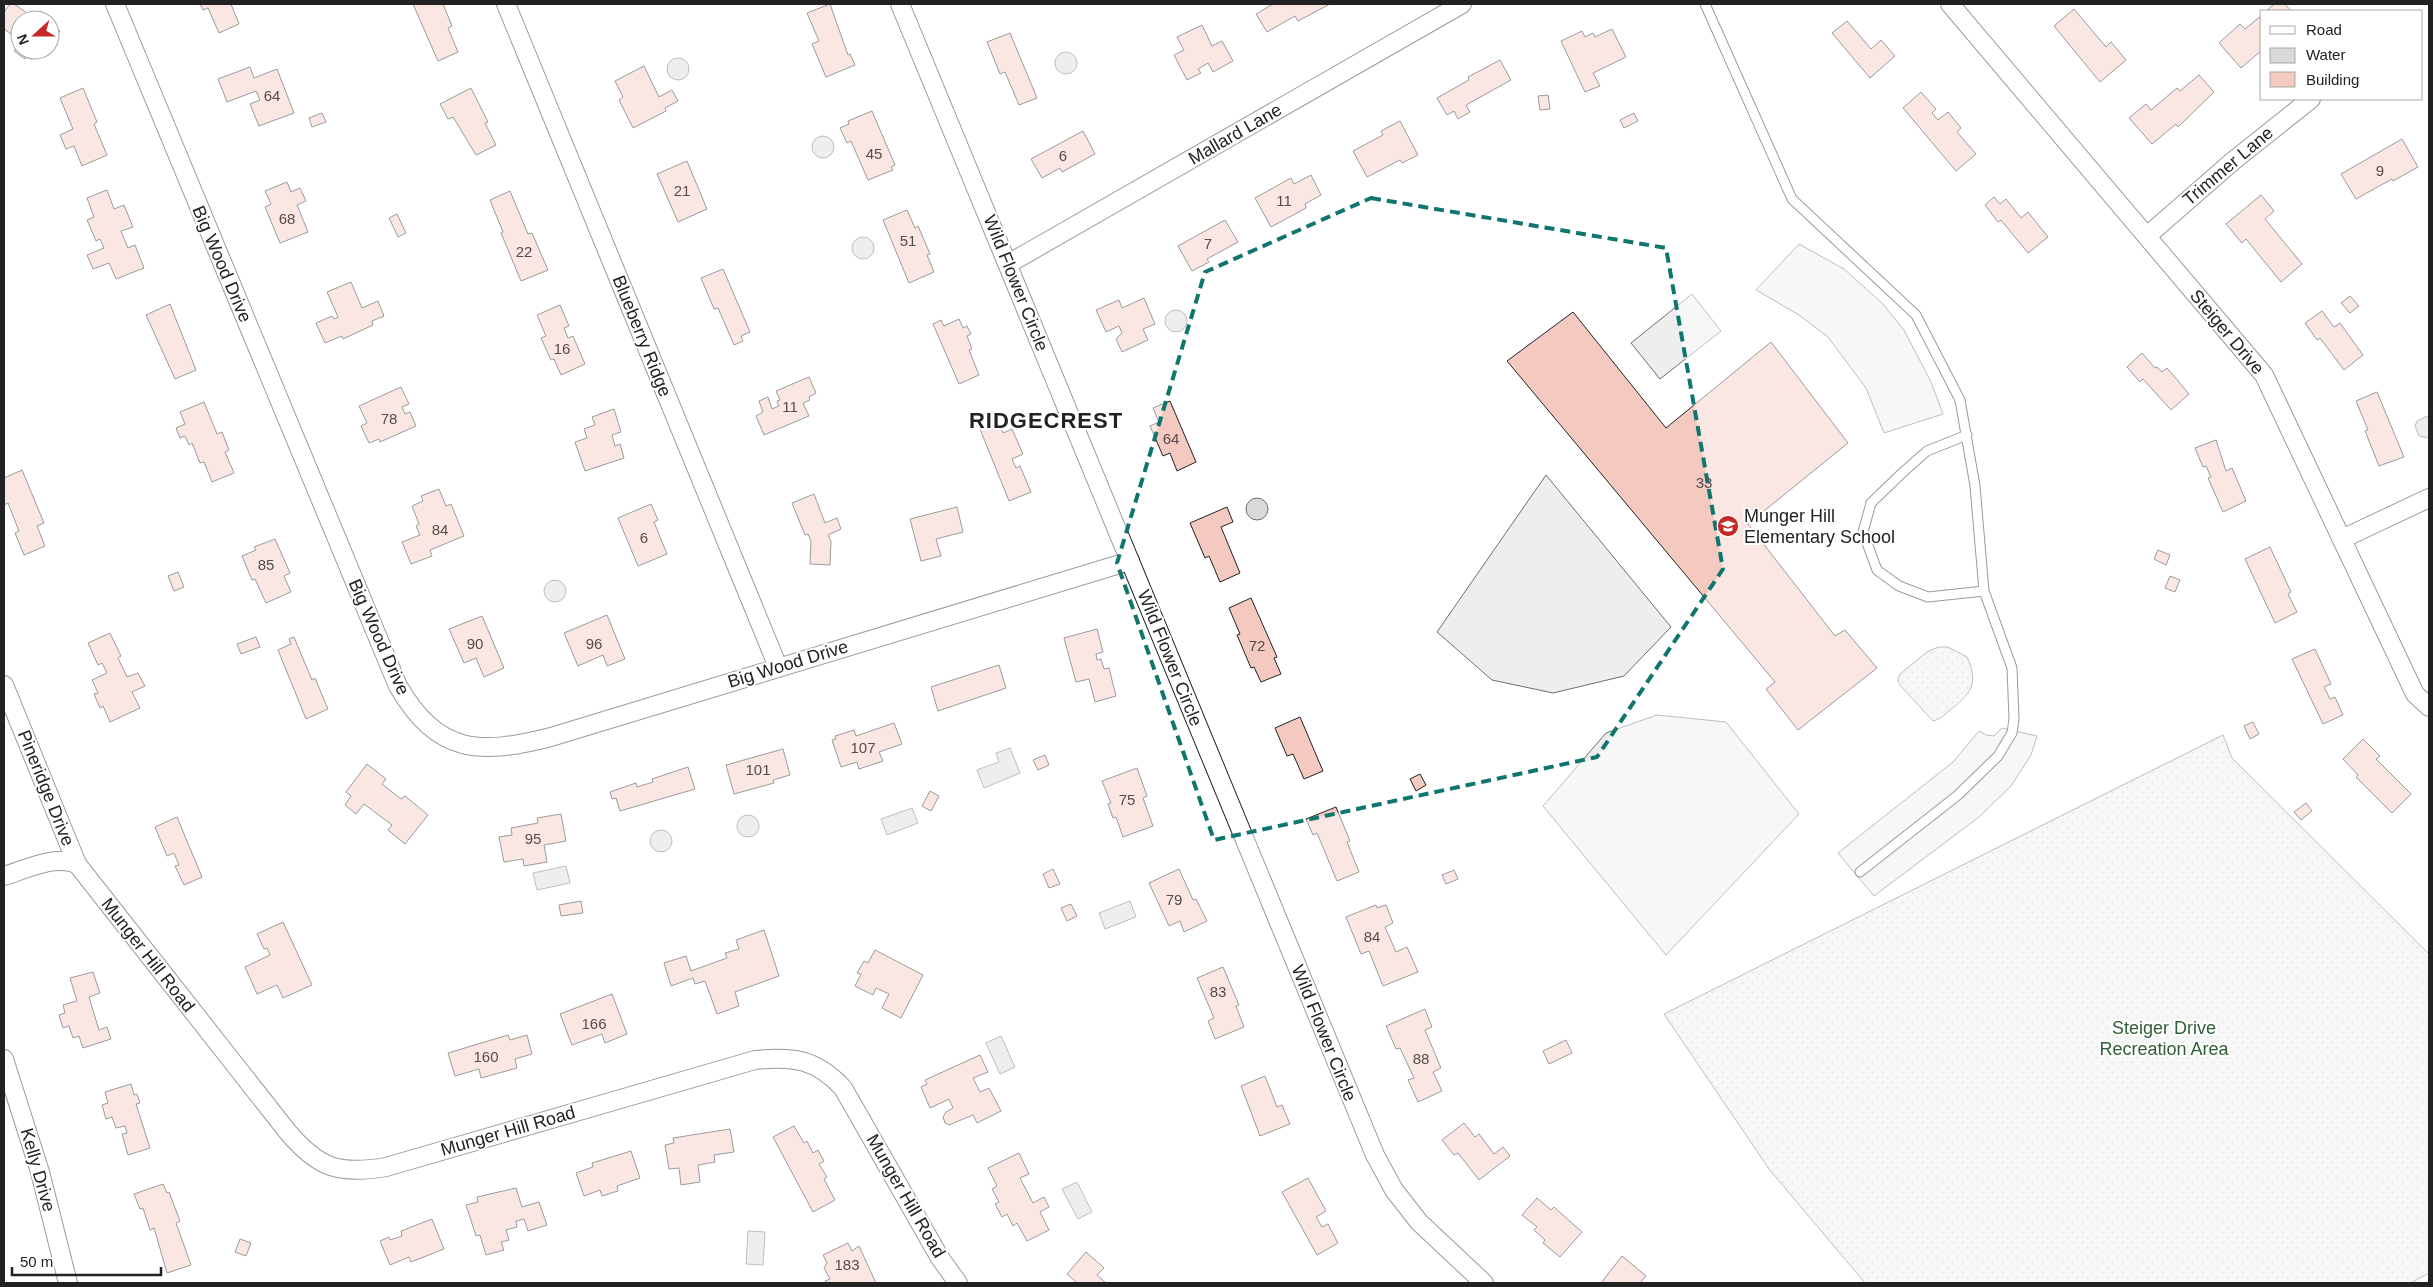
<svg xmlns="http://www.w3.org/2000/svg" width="2433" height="1287" viewBox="0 0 2433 1287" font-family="Arial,sans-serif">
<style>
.grass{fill:url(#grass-dots);stroke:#6f6f6f}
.pitch{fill:#eee;stroke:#6f6f6f}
.parking{fill:#ededed;stroke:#6f6f6f}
.water{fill:#d9d9d9;stroke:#6f6f6f}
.building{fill:#f3c9c0;stroke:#222}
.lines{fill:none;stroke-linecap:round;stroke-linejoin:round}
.lane-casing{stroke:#222;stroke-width:11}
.street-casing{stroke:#222;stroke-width:20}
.lane{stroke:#fff;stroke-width:9}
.street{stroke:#fff;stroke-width:18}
.marked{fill:none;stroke:#0f766e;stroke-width:4;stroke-dasharray:10 6;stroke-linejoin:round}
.labels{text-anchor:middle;stroke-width:4;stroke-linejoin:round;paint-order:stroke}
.number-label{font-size:15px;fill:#564c4a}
.street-label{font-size:18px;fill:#222;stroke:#fff}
.poi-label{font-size:18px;fill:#222;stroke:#fff;text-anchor:start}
.park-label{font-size:18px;fill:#2f5e38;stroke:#fff}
.district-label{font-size:22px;font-weight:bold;letter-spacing:1px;fill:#222;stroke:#fff}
</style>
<defs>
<pattern id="grass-dots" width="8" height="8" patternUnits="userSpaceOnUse" patternTransform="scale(1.25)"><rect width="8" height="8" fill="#eee"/><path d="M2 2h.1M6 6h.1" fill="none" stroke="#ccc" stroke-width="1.8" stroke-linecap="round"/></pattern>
</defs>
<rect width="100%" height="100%" fill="#fff"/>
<!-- grass -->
<g class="grass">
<path d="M1938,647H1948L1967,657C1980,684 1970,694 1949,711C1944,715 1939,720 1933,721L1899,684L1898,679L1900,674L1927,652Z"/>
<polygon points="2223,735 2232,758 2429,954 2429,1273 2411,1283 1865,1283 1769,1169 1664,1014"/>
</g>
<!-- pitch -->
<g class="pitch">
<polygon points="1692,294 1721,331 1660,379 1631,343"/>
<polygon points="1546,475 1671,627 1624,676 1553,693 1492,680 1437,632"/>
<polygon points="1657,715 1726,722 1799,814 1666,955 1543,806 1606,733"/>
</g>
<!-- parking -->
<g class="parking">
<polygon points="1799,244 1844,269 1882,303 1904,330 1931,382 1943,414 1884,433 1866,388 1828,337 1799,315 1756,290"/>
<polygon points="2002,728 2037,736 2031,755 2011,786 1979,817 1874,896 1838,853 1953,762 1979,731 1986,735 1994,736"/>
</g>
<!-- water -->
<g class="water">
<circle cx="1066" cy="63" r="11"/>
<circle cx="678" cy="69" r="11"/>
<circle cx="823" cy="147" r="11"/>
<circle cx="863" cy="248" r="11"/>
<circle cx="1176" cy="321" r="11"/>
<polygon points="2427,416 2429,417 2429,438 2419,436 2415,426 2417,421"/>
<circle cx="1257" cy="509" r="11"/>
<circle cx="555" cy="591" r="11"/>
<polygon points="1010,748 1020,773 984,788 977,770 999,762 996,753"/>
<polygon points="912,808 918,823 887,835 881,819"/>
<circle cx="748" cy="826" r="11"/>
<circle cx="661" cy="841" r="11"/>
<polygon points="566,866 570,883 537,890 533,873"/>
<polygon points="1130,901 1136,917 1105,929 1099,913"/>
<polygon points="1001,1036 1015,1067 1000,1074 986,1043"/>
<polygon points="1077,1182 1092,1212 1078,1219 1062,1189"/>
<polygon points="748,1231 765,1232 763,1265 746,1264"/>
</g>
<!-- building -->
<g class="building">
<polygon points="10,4 14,4 33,17 35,14 44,20 20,20 20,40 4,29 4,12"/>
<polygon points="200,4 231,4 239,24 219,33 208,8 203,10"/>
<polygon points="413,4 443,4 452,26 448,28 458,52 438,61"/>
<polygon points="830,4 848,55 850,54 855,65 826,77 812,44 819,41 807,13"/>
<polygon points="1273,4 1330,4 1298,21 1295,16 1267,32 1256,14"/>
<polygon points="2274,4 2285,4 2291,11 2266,11"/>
<polygon points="2074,9 2106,47 2111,42 2126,60 2100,82 2054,26"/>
<polygon points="2262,15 2262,50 2241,68 2219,43 2240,24 2245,29"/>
<polygon points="1847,21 1871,49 1881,40 1895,56 1870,78 1832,33"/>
<polygon points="50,24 60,31 50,45"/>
<polygon points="1202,25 1212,46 1222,41 1233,61 1213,72 1208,63 1198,69 1201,73 1187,80 1174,55 1184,50 1177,37"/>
<polygon points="1612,29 1626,57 1593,73 1600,86 1585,92 1561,41 1582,31 1585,37 1593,33 1595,37"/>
<polygon points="1010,33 1037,98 1019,105 1005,72 1000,74 987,42"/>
<polygon points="20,43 20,50 47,50 45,53 41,51 37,57 30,51 25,59 14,51"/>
<polygon points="1500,60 1511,80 1466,105 1470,112 1458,119 1454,111 1447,115 1437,98 1469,80 1468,77"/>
<polygon points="644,66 659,97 672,90 678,101 665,108 666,111 633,128 619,100 623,97 615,81"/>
<polygon points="250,67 254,78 277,69 294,113 259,126 250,104 260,100 256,91 227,102 218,79"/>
<polygon points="2199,75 2214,92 2178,127 2176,124 2152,144 2129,118 2146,104 2151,110 2177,88 2180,91"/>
<polygon points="83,88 97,122 94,124 107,155 82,166 74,146 66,149 60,135 73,129 60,98"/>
<polygon points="471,88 488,122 485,123 496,145 476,155 453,117 448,119 440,104"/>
<polygon points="1921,92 1936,109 1932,113 1938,120 1948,112 1961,128 1957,132 1976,154 1956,171 1903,108"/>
<polygon points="1548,95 1550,109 1540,110 1538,96"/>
<polygon points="872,111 895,165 891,167 893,170 868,180 851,141 847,143 840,128 849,124 848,121"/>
<polygon points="322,113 326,122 312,127 309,118"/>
<polygon points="1634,113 1638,121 1624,128 1620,120"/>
<polygon points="1400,121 1418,155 1402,163 1400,160 1367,177 1353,151 1383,135 1381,131"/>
<polygon points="1083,131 1095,154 1062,172 1060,168 1042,178 1031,159"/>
<polygon points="2402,139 2418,167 2393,181 2392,179 2356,199 2341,174"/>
<polygon points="687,161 707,209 678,222 657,174"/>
<polygon points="1311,175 1321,195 1305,204 1306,208 1271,227 1255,198 1291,178 1294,184"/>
<polygon points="287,182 291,192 300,188 306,201 297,205 308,232 280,243 265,207 271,204 265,191"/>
<polygon points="107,190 114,209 124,205 133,227 121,231 128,248 135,245 144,268 116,279 109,263 93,269 87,255 104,248 100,239 96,241 87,220 94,217 87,198"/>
<polygon points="510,191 528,234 532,233 548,270 521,281 501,233 503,232 490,200"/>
<polygon points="2261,195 2274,211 2265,219 2302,264 2281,282 2246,239 2242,243 2226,224"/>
<polygon points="1994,197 2000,204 2006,199 2021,218 2028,212 2048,237 2028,253 2001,220 1998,222 1985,205"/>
<polygon points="907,210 915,228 918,226 930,254 927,255 934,272 909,283 883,220"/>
<polygon points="397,214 406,233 398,237 389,218"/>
<polygon points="1225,220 1238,242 1207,259 1209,262 1192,271 1178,246"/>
<polygon points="723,269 750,332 741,336 743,341 734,345 718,308 714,309 701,278"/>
<polygon points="351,282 362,308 378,301 384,316 372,321 373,325 343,339 342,336 325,343 316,323 332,316 334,319 338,317 327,292"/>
<polygon points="2350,296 2359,306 2350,313 2341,303"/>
<polygon points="1144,298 1155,324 1143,329 1148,340 1122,352 1116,339 1122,333 1119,326 1106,332 1096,310 1119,300 1122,308"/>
<polygon points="170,304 196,370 175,379 146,315"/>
<polygon points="560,305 569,326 564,328 568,338 573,336 585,364 561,375 554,359 551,360 541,338 546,336 537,315"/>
<polygon points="2322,311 2334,327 2340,323 2363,355 2344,370 2320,338 2317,340 2305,323"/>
<polygon points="1573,312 1666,428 1771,342 1848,443 1748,524 1835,636 1845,630 1877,668 1798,730 1766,689 1775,682 1507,361"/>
<polygon points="959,319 963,328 967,326 971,334 967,336 972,349 969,350 979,375 959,384 933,324 941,320 944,326"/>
<polygon points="2142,353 2155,368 2157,367 2162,372 2167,368 2189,394 2171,410 2143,379 2140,382 2127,367"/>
<polygon points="809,377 816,393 809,397 810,400 803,403 809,416 764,435 756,416 763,412 759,401 768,397 772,409 779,406 777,401 780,400 776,391"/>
<polygon points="401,387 409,404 402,407 405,414 410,412 416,426 380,442 379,439 369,443 361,426 367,423 359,406"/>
<polygon points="2377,392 2404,457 2379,466 2365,431 2368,430 2356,401"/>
<polygon points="1170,401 1196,462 1177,471 1170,453 1163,456 1150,426 1159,422 1153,408"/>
<polygon points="204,402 217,434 222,432 229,450 225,452 234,473 212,482 204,462 200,463 192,443 189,445 185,436 180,438 176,428 185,424 180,412"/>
<polygon points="614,409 621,432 612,435 615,446 620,444 624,458 585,471 575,442 587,438 584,429 595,425 592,417"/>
<polygon points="998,421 1003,433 1012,429 1023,454 1012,459 1016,468 1020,466 1031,492 1009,501 980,429"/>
<polygon points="2216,440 2226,471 2232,468 2246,501 2223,512 2208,478 2211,477 2206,466 2203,467 2195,448"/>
<polygon points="22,470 44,523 37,526 45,546 24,555 15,533 19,531 8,503 4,505 4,478"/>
<polygon points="439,489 446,506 451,504 464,536 430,550 432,556 411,564 402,542 420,535 416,526 419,524 412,506 423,501 421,496"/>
<polygon points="814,494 825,523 837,518 841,529 828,535 831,541 830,565 810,564 811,541 808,534 805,535 792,503"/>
<polygon points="651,504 658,520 654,522 667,554 638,566 618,518"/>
<polygon points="957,507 963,532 936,539 941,556 921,561 910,519"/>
<polygon points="1227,507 1233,522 1221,527 1240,573 1220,582 1209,556 1205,558 1190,523"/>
<polygon points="275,539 290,573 284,576 291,592 266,603 255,579 252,580 242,556 256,550 254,547"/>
<polygon points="2270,547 2291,592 2288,594 2297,612 2275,623 2245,559"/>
<polygon points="2158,550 2170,555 2166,565 2154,559"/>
<polygon points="178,572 184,587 174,591 168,576"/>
<polygon points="2170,576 2180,580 2175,592 2165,588"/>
<polygon points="1251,598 1277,657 1274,658 1281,674 1261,682 1254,667 1251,668 1237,635 1240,634 1229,608"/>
<polygon points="607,615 625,659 607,666 603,655 578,666 564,633"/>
<polygon points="482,616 504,668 484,677 476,658 464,663 449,629"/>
<polygon points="1097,629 1103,652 1096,654 1097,660 1101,659 1104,669 1109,668 1116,696 1095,702 1089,679 1076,682 1064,638"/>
<polygon points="110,633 121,656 118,658 127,677 138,673 145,686 132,692 140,708 110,722 103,706 100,708 94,694 98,693 92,680 107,673 102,663 98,665 88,643"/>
<polygon points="256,637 260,647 241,654 237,644"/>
<polygon points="294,637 312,680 315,678 328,709 306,719 278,650 291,644 289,639"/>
<polygon points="2315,649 2331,684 2324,687 2330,699 2335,697 2343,715 2323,724 2292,659"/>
<polygon points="999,665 1006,688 938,711 931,687"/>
<polygon points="1300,717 1323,771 1304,779 1293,754 1287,756 1275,728"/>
<polygon points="2253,722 2259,734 2250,739 2244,726"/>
<polygon points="894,723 902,744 879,752 883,761 859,769 857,762 841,767 832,740 836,739 835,736 854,730 856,736"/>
<polygon points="2363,739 2380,756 2376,759 2411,794 2392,813 2356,777 2358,775 2343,759"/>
<polygon points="783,749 790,775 773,780 774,783 734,794 726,765"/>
<polygon points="1045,755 1049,765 1038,770 1033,760"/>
<polygon points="367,764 386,779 382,784 401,799 405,796 428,815 405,844 388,830 392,825 364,804 356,814 345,805 351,796 346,792"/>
<polygon points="688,767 695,789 620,811 616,798 612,799 610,792 636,783 637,787 653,782 652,779"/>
<polygon points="1137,768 1147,796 1143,798 1153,826 1123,837 1116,817 1113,818 1108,804 1111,803 1102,781"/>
<polygon points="1420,774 1426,785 1416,791 1410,779"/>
<polygon points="930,791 939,796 931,811 922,806"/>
<polygon points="2306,803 2312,811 2301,820 2294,812"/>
<polygon points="1336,807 1350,841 1347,842 1359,872 1337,881 1317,833 1313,835 1306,819"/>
<polygon points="561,814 566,841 544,845 547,862 524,866 523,859 504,862 499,837 512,835 511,828 538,823 537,818"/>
<polygon points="177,817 202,877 184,885 175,866 179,865 174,853 167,856 155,827"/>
<polygon points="1053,869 1060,884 1049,888 1043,874"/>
<polygon points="1179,869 1193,900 1196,899 1207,921 1184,932 1180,921 1169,926 1149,883"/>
<polygon points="1454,870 1458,879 1446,884 1442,875"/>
<polygon points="581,901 583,913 561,916 559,905"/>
<polygon points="1071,904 1077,916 1067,921 1061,908"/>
<polygon points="1376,905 1377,908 1386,905 1393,923 1385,927 1396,952 1407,947 1418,972 1383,986 1369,951 1361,954 1346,917"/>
<polygon points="283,922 312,985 283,998 277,985 257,994 245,967 270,955 267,948 264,949 257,934"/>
<polygon points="764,930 779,976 735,992 739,1006 717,1014 705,981 695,984 693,978 671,986 664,963 686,956 691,971 727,958 725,953 739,949 736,940"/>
<polygon points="875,950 923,975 901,1018 882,1008 889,994 876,988 873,995 855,986 861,974 857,973 864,961 868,963"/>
<polygon points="1223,967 1239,1005 1236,1006 1244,1027 1215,1039 1208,1021 1214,1018 1197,978"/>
<polygon points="93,972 100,993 89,997 99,1030 107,1027 111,1039 83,1048 79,1036 73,1038 69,1026 63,1028 59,1015 65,1013 63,1005 77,1001 70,978"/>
<polygon points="612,994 627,1034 605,1043 602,1034 572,1045 560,1014"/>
<polygon points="1425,1009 1432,1027 1425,1030 1441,1068 1433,1072 1442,1091 1418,1102 1408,1080 1414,1078 1400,1048 1396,1049 1386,1026"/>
<polygon points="508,1035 510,1040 527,1035 532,1054 515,1059 517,1068 481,1078 479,1069 455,1076 448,1053"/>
<polygon points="1566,1040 1572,1053 1549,1064 1543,1051"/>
<polygon points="980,1055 988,1072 973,1078 980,1092 989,1088 1001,1111 977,1123 973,1115 949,1125 945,1123 943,1117 946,1112 953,1108 949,1099 930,1108 921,1087 927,1084 925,1080"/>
<polygon points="1265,1076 1277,1107 1282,1105 1290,1124 1260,1136 1241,1086"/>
<polygon points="131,1084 134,1095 137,1094 140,1103 136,1104 150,1148 128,1155 122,1134 127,1133 125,1126 116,1128 112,1117 106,1119 102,1105 108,1103 105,1092"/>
<polygon points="1464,1123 1475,1137 1479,1134 1494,1154 1503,1147 1510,1156 1479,1180 1458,1153 1454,1155 1442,1140"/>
<polygon points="794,1126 804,1143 807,1141 813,1153 818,1150 824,1161 819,1164 827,1177 824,1179 835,1200 813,1212 773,1137"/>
<polygon points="730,1129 734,1152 714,1155 715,1162 698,1165 700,1182 681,1185 679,1168 669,1169 665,1145 674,1143 673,1138"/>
<polygon points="631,1151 640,1178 617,1186 618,1191 602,1196 600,1190 584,1196 576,1173 593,1167 592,1163"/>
<polygon points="1019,1153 1029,1174 1020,1178 1033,1203 1044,1197 1049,1207 1040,1212 1049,1230 1027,1241 1017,1223 1013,1226 1007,1214 1002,1217 995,1204 999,1202 992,1189 997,1186 988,1168"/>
<polygon points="1308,1178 1326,1211 1316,1217 1322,1227 1328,1224 1338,1243 1317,1255 1282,1192"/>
<polygon points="163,1184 167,1193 169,1192 180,1221 176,1223 191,1265 167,1273 154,1228 150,1230 143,1208 140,1209 134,1194"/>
<polygon points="516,1188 522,1207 539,1202 547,1225 528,1231 524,1219 516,1221 517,1227 506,1230 509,1240 501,1242 504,1250 486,1255 480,1235 476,1236 466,1205 478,1202 477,1197"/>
<polygon points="1537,1198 1551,1210 1554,1207 1582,1232 1560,1257 1543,1243 1545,1240 1534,1230 1537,1227 1522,1215"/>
<polygon points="432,1219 444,1249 411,1262 409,1257 390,1265 380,1241 389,1237 390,1240 402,1236 401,1231"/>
<polygon points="240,1239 251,1243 246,1256 235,1252"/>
<polygon points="848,1243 852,1251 859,1246 876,1283 826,1283 825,1281 830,1279 824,1268 827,1263 823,1255"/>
<polygon points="1086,1252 1104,1268 1097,1275 1106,1283 1077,1283 1067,1274"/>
<polygon points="1622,1256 1646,1276 1640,1283 1601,1283"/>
</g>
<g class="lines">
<!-- lane casing -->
<g class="lane-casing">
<g id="lane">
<polyline points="1705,4 1792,199 1916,315 1960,400 1975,486 1984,591 2012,668 2014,719 2012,733 1998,756 1958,795 1860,872"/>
<polyline points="1967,435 1927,451 1901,474 1871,503 1863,532 1877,570 1899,586 1928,597 1984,591"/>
</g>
</g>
<!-- street casing -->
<g class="street-casing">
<g id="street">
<path d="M115,4L398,686C438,755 480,755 551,737L1130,561"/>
<polyline points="506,4 778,667"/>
<polyline points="900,4 1375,1155 1394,1190 1419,1222 1484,1283"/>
<polyline points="1950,4 2264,375 2415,694 2429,707"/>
<polyline points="2147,236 2233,161 2311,99"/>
<polyline points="1008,264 1462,4"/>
<polyline points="2342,539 2429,498"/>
<path d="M4,685L77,864L287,1131C318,1168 338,1175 386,1167L755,1060C793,1056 816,1059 843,1088L940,1258L958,1283"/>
<path d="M4,876C27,869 53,855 77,864"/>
<polyline points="4,1059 40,1172 68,1283"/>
</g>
</g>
<!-- lane -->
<use href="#lane" class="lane"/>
<!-- street -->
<use href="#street" class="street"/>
</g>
<!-- marked area -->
<path d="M0 0H2433V1287H0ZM1371,198L1666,248L1723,569L1597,757L1214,840L1117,563L1205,272Z" fill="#fff" fill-opacity=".55" fill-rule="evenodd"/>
<path class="marked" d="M1371,198L1666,248L1723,569L1597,757L1214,840L1117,563L1205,272Z"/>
<!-- icons -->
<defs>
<g id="school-disc" transform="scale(1.125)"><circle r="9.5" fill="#c62828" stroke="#fff"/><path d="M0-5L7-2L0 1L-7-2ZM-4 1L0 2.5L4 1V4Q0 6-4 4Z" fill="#fff"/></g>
</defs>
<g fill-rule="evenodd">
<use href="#school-disc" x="1728" y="526"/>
</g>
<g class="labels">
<!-- number labels -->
<g class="number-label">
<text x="272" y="101">64</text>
<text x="874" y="159">45</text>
<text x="1063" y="161">6</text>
<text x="2380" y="176">9</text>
<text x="682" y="196">21</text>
<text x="1284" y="206">11</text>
<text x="287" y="224">68</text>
<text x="908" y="246">51</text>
<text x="1208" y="249">7</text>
<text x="524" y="257">22</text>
<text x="562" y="354">16</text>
<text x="790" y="412">11</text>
<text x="389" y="424">78</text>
<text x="1171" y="444">64</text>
<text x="1704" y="488">33</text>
<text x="440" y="535">84</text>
<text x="644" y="543">6</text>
<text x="266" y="570">85</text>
<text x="475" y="649">90</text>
<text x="594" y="649">96</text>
<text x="1257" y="651">72</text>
<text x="863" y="753">107</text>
<text x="758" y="775">101</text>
<text x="1127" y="805">75</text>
<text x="533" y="844">95</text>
<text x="1174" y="905">79</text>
<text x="1372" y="942">84</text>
<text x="1218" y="997">83</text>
<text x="594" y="1029">166</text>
<text x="486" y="1062">160</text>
<text x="1421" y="1064">88</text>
<text x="847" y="1270">183</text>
</g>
<!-- street labels -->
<g class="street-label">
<text transform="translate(1235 134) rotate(-30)" y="6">Mallard Lane</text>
<text transform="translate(2228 166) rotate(-40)" y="6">Trimmer Lane</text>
<text transform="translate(222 264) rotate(67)" y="6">Big Wood Drive</text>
<text transform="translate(1016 283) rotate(68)" y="6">Wild Flower Circle</text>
<text transform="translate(2227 332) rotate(50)" y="6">Steiger Drive</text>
<text transform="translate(642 336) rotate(68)" y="6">Blueberry Ridge</text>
<text transform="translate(379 637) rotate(66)" y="6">Big Wood Drive</text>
<text transform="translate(1170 658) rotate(68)" y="6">Wild Flower Circle</text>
<text transform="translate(788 664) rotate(-17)" y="6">Big Wood Drive</text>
<text transform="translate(46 788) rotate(68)" y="6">Pineridge Drive</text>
<text transform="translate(148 955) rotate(52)" y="6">Munger Hill Road</text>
<text transform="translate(1324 1033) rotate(68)" y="6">Wild Flower Circle</text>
<text transform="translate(508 1131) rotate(-16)" y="6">Munger Hill Road</text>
<text transform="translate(38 1170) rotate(74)" y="6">Kelly Drive</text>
<text transform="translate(906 1196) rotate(60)" y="6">Munger Hill Road</text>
</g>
<!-- poi labels -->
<g class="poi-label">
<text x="1744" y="522">Munger Hill<tspan x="1744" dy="21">Elementary School</tspan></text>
</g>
<!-- park labels -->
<g class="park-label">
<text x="2164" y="1034">Steiger Drive<tspan x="2164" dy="21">Recreation Area</tspan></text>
</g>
<!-- district labels -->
<g class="district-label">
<text x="1046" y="428">RIDGECREST</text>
</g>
</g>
<!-- border -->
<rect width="2433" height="1287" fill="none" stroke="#222222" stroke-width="10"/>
<!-- legend -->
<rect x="2260" y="10" width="162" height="90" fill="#ffffff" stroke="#a7a7a7"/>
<rect x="2270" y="26" width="25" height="8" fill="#ffffff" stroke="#a7a7a7"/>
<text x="2306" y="35" font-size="15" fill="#222222">Road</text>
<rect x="2270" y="48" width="25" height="15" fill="#d9d9d9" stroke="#a7a7a7"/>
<text x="2306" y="60" font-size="15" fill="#222222">Water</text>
<rect x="2270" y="72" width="25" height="15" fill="#f3c9c0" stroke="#a7a7a7"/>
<text x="2306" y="85" font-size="15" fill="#222222">Building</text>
<!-- north arrow -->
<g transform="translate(35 35) rotate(249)"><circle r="24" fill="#ffffff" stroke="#a7a7a7"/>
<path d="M0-4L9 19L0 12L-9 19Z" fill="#c62828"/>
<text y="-8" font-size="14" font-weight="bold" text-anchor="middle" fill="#222222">N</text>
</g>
<!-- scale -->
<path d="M12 1267v8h149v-8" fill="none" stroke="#222222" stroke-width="2.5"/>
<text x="20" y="1267" font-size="15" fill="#222222" stroke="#ffffff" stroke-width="4" paint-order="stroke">50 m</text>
</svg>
